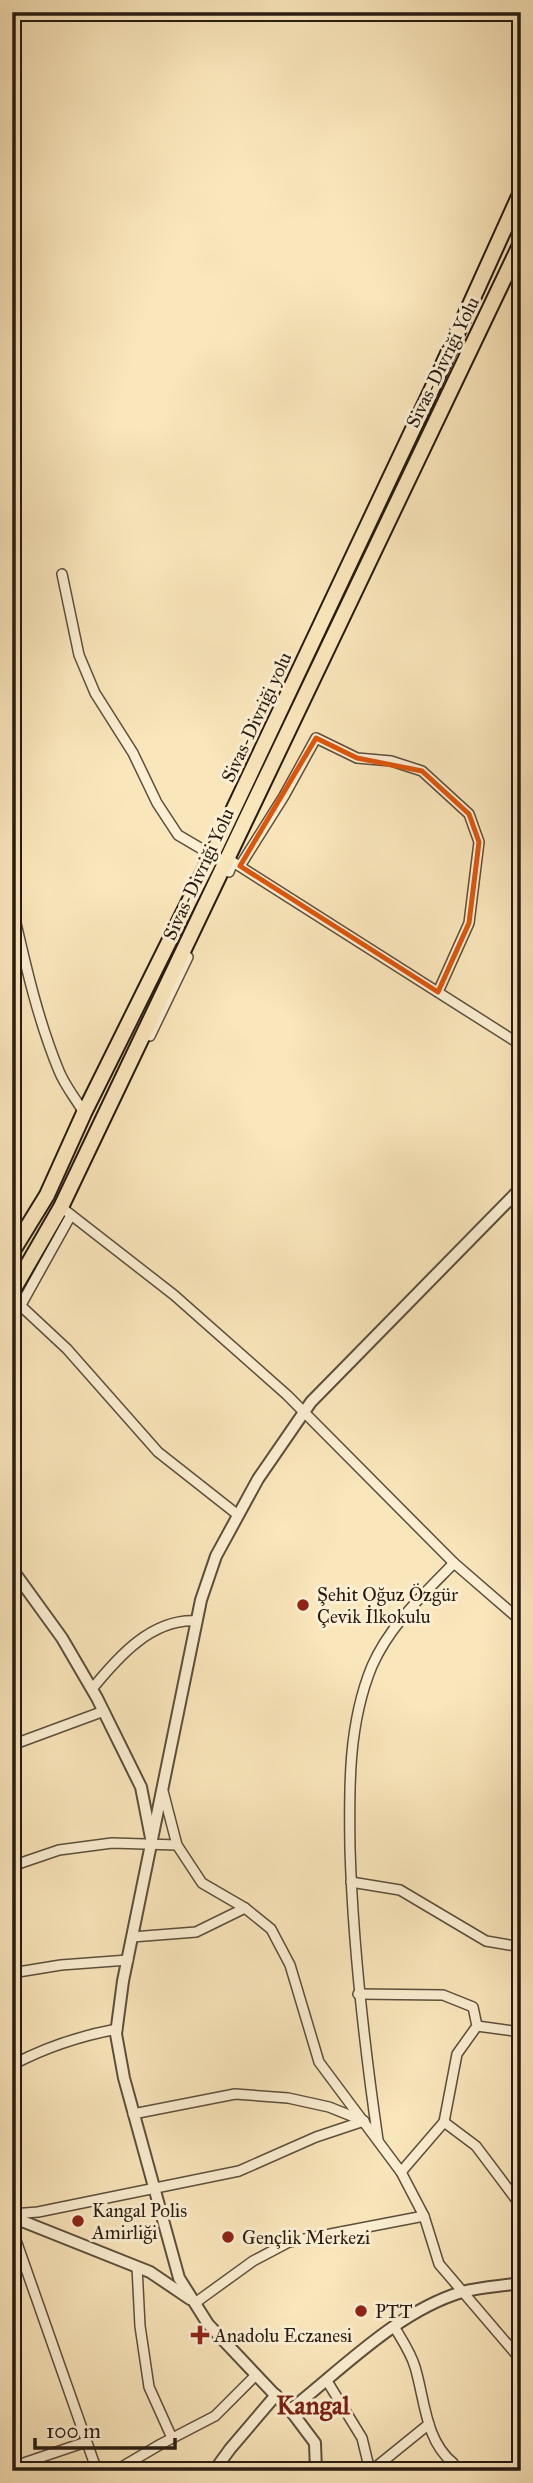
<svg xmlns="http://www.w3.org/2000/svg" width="533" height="2483" viewBox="0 0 533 2483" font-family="'IM FELL Great Primer',serif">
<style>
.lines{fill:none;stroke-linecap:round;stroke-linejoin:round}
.minor-casing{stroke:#5c4e3c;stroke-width:12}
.tertiary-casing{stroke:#5c4e3c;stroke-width:14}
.primary-casing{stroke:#271b12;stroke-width:18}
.minor{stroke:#fcefd3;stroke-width:9}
.tertiary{stroke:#fcefd3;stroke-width:10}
.primary{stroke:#fae6bb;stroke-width:14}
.marked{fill:none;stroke:#de560c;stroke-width:5;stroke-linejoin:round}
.poi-dot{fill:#8f2418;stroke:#fcefd3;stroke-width:2.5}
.labels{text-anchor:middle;stroke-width:6;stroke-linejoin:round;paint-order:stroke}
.street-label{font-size:19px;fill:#271b12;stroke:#fcefd3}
.poi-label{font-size:19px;fill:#271b12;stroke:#fcefd3;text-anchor:start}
.district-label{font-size:26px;font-weight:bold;fill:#7a1f14;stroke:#fcefd3}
</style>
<rect width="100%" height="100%" fill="#fae6bb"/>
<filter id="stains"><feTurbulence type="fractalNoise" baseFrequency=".00286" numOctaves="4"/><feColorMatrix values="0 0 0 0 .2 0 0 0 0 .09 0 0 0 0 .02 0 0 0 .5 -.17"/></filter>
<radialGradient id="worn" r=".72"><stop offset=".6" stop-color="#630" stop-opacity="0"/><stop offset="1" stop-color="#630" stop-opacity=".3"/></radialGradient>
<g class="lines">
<!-- minor casing -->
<g class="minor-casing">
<g id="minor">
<polyline points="62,574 79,655 95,693 133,753 157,803 178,835 212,855"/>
<polyline points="240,866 284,796 316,738 357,758 391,761 422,771 469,814 479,842 469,923 438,992"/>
<polyline points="229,872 233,862 521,1045"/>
<path d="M12,906C25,962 37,1018 59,1071C65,1086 76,1099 84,1113"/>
<polyline points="150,1036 188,957"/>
<polyline points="61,1207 174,1295 287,1395 454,1563 521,1621"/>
<polyline points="22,1307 67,1349 158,1452 238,1515"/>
<polyline points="12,1321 71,1215"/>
<path d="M92,1689C118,1657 152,1618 197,1621"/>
<polyline points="12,1745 104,1711"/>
<polyline points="163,1791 177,1845 202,1883 245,1908 271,1929 290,1965 319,2062 401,2172 424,2216 439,2264 521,2360"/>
<polyline points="12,1866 59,1850 112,1843 177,1845"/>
<polyline points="351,1882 400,1890 486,1941 521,1947"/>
<polyline points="132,1937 196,1932 245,1908"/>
<polyline points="12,1973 61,1965 128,1960"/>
<polyline points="358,1994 443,1995 473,2007 477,2026 457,2054 444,2122 401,2172"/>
<polyline points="477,2026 521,2032"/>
<path d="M12,2065C46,2047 79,2036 117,2029"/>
<polyline points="133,2114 235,2094 288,2098 329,2107 364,2121"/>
<polyline points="444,2122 476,2146 521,2206"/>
<path d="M378,2140C364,2043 353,1947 350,1849C349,1788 348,1724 372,1666C390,1625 423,1595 454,1563"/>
<polyline points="12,2214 38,2212 239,2171 316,2137 364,2121"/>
<polyline points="12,2229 97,2471"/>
<polyline points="137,2267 140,2326 149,2387 172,2438"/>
<polyline points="195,2303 253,2261 289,2242 424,2216"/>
<path d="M395,2328C402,2340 411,2353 415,2367C425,2400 425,2440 453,2463"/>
<polyline points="327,2381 362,2438 370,2471"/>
<polyline points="12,2467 86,2442"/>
<polyline points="115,2471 161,2444 215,2416 256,2375"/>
<polyline points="371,2471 429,2424"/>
</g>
</g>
<!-- tertiary casing -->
<g class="tertiary-casing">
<g id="tertiary">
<polyline points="12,1569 62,1638 97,1698 141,1787 151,1838"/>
<polyline points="12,2217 150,2272 190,2299"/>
<path d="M290,2410C342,2369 398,2311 462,2292C481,2287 502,2286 521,2283"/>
<polyline points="214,2471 230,2449 276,2395"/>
<polyline points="316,2471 315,2443 294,2415 208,2324 179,2278 124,2078 116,2034 123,1981 201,1600 216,1556 258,1479 311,1402 521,1188"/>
</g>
</g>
<!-- primary casing -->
<g class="primary-casing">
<g id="primary">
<polyline points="12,1252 47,1195 84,1113 212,855 431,391 521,192"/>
<polyline points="12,1292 61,1207 521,243"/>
</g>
</g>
<!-- minor -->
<use href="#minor" class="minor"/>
<!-- tertiary -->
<use href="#tertiary" class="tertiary"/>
<!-- primary -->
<use href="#primary" class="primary"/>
</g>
<!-- marked area -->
<path class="marked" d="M316,738L357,758L422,771L469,814L479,842L469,923L438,992L240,866Z"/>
<!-- markers -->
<g class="poi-dot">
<circle cx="303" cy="1605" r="7"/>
<circle cx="78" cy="2221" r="7"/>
<circle cx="228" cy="2237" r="7"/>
<circle cx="361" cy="2311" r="7"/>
<path d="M196.5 2324.5h7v7h7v7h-7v7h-7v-7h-7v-7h7z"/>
</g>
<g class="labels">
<!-- street labels -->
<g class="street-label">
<text transform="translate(442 362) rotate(-64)" y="7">Sivas-Divriği Yolu</text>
<text transform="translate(256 717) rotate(-65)" y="7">Sivas-Divriği yolu</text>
<text transform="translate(198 874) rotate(-65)" y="7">Sivas-Divriği Yolu</text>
</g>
<!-- poi labels -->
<g class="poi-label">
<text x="317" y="1601">Şehit Oğuz Özgür<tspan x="317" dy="22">Çevik İlkokulu</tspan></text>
<text x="92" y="2217">Kangal Polis<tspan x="92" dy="22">Amirliği</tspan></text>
<text x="242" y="2244">Gençlik Merkezi</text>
<text x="375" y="2318">PTT</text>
<text x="214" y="2342">Anadolu Eczanesi</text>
</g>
<!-- district labels -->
<g class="district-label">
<text x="313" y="2414">Kangal</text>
</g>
</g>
<!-- margin -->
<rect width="533" height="2483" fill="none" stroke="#fae6bb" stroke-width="42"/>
<rect x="14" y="14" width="505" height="2455" fill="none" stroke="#271b12" stroke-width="3.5"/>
<rect x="21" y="21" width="491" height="2441" fill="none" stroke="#271b12" stroke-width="2"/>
<!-- scale -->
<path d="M35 2438v10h140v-10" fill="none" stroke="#271b12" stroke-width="3.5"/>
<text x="46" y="2438" font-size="21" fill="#271b12" stroke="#fcefd3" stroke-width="5" paint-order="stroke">100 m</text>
<rect width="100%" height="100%" filter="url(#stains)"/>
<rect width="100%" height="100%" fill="url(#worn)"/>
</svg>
